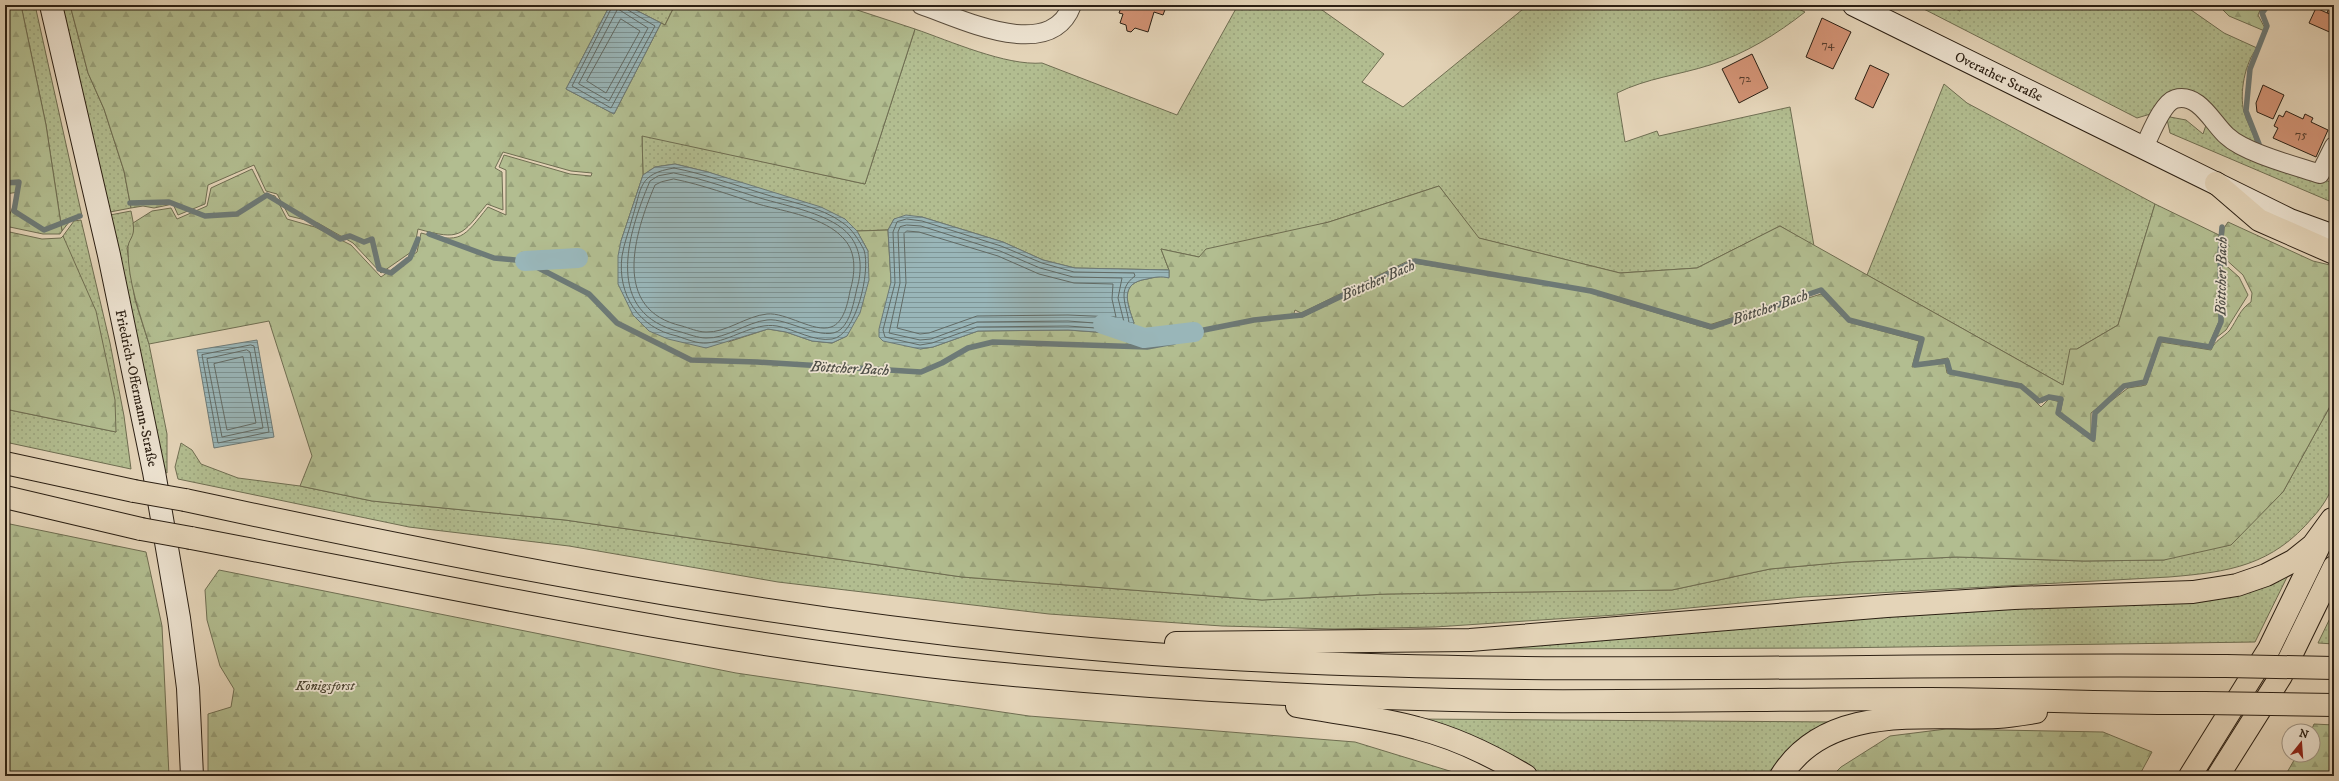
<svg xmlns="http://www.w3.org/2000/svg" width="2339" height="781" viewBox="0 0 2339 781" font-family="'IM FELL DW Pica',serif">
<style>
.grass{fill:url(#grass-dots);stroke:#6f6e52}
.forest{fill:url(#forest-firs);stroke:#6f6e52}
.water{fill:url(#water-rules);stroke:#6d7a77}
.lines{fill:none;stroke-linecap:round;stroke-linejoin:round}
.shore{stroke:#626b66;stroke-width:1}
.stream{stroke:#6d7a77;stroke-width:5.5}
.canal{stroke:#99b6b9;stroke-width:20}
.building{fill:#d19274;stroke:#2c2014}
.minor-casing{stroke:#5a4d3d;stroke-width:20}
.secondary-casing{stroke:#2c2014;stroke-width:24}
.motorway-casing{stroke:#2c2014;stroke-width:24}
.minor{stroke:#ede3d1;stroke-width:18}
.secondary{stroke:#ede3d1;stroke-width:22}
.motorway{stroke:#e4d4b8;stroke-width:22}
.motorway-bridge-casing{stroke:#2c2014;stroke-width:24;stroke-linecap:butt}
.motorway-bridge{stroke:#e4d4b8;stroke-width:22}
.labels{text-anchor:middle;stroke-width:3.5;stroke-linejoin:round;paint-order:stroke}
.number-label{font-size:12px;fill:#553c2c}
.street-label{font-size:14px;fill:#2c2014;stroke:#ede3d1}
.park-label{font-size:14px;font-style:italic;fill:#4e4733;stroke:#ede3d1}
.water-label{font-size:15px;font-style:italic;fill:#4d4d46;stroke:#ede3d1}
</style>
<defs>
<pattern id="grass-dots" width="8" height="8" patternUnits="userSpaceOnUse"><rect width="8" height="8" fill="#b2bd90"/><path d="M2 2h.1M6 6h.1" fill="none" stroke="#99a27b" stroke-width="1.8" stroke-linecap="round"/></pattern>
<pattern id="forest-firs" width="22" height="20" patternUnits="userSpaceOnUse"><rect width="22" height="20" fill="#b2bd90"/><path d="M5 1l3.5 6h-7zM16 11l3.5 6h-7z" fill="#99a27b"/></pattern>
<pattern id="water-rules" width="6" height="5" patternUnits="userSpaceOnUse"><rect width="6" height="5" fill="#99b6b9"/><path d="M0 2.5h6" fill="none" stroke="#7d9495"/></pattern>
</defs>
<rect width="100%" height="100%" fill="#e4d4b8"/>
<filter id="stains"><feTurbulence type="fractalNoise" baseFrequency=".005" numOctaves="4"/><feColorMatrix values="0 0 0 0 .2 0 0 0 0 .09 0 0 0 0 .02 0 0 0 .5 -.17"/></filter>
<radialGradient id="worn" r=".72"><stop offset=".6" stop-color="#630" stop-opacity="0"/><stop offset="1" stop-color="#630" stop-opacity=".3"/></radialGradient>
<!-- grass -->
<g class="grass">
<polygon points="21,5 35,5 82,216 73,217 62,231 46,125"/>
<polygon points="61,5 70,5 88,73 104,109 124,171 131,208 110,212"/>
<polygon points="626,5 675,5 665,25"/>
<path d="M1238,5H1315L1384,54L1362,82L1403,107L1528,5H1790L1805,12C1777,34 1745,54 1710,65C1679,75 1647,78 1617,93L1625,142L1657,131L1659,136L1790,107L1814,246L1780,226L1697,268L1620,273L1478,238L1439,186L1329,222L1199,257L1161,249L1169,270L1075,268L1043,260L1003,242L922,217L894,219L888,230L857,231L845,219L708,172L675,164L655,167L643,175L642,135L865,184L915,29C950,41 1006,66 1042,63L1177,115Z"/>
<path d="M1916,5H1947L1960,11L1962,5H2184L2224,33L2257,48C2245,63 2239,93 2244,112C2247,123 2254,133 2256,144L2239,137L2201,99L2137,118Z"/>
<polygon points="1944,84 1967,103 2155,204 2118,325 2077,349 2063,385 1867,275"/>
<polygon points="2172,108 2170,117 2186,120 2203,134 2207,122 2272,164 2334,183 2334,203 2170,133 2167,119"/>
<polygon points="131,211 135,232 127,248 135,300 149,344 167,434 167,473 161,471 110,215"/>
<polygon points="81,220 110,343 124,416 131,469 5,442 5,409 116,432 63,236 74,221"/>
<path d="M2334,399C2334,425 2338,454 2334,481C2332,492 2321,509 2313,517C2272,566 2229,572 2169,577L1803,597L1616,615L1435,627L1334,629L1222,626L1049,614L778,582L569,546L409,527L178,479L175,467L181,443L192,450L201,464L238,478L300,486L372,501L565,520L962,577L1262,600L1387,594L1672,590L1770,569L1847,562L1957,557L2084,561L2164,560L2263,512L2283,492Z"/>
<polygon points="2292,567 2255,642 1830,648 1489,649 2069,600"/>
<polygon points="2334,610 2334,644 2318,643"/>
<polygon points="1415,719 1835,722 1772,776 1544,776 1534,770"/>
</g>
<!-- forest -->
<g class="forest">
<polygon points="5,5 21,5 46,125 62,231 60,234 43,234 5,226 19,192 5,194"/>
<path d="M70,5H610L566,89L614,114L661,23L665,25L675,5H842L915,29L865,184L642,136L643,175L621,241L728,342L768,329L786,332L812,341L832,343L847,336L868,251L857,231L888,230L891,282L887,305L920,349L933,347L978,331L1068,330L1124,334L1128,333L1134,323C1127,303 1119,283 1147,279C1155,277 1161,276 1169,277V270L1161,249L1199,257L1206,249L1329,222L1439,186L1479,238L1620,273L1697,268L1780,226L2063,385L2070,349H2077L2118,325L2155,204L2219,235L2220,319L2208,347L2159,339L2143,383L2125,386L2091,413V437L2060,414L2063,399L2048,395L2042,403L2022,384L1950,371L1948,358L1915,364L1922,339L1849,319L1821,290L1709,325L1587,289L1412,259L1301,313L1295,310L1294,313L1302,317L1414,263L1585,291L1710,329L1821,294L1848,322L1919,341L1912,367L1945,362L1947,373L2021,387L2041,407L2049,399L2060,402L2057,415L2094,442V414L2128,388L2146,385L2161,342L2211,350C2215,340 2223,338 2230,330C2237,320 2240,309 2251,302L2252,293L2243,275L2222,256L2224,228L2228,222L2313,261L2334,266V399L2283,492L2231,545L2164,560L2084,561L1957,557L1847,562L1770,569L1672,590L1387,594L1262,600L962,577L565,520L372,501L300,486L312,456L269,321L149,344C140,314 128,282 128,250C127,239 136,238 133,223L152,211L171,208L177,219L207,206L211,188L252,169L264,193L275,196L287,219L315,227L351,245L381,277L417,252L421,233C462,244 463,238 488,207L506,215V170L499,167L504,155L570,174L591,176L592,173L571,171L503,152L495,168L502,172L503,210L487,204C461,236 461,241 418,229L414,250L381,273L353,243L318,223L289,216L277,194L266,191L254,165L208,185L205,204L178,215L173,204L154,208L143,206L131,208L124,171L104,109L88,73Z"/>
<polygon points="2218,5 2266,5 2261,8 2258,15 2267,32 2229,16"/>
<polygon points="5,231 42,239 61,238 63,236 96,311 115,400 116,432 5,409"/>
<polygon points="2222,262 2239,277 2248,295 2226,330 2216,338 2223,321"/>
<polygon points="5,523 146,552 162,626 169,776 5,776"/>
<polygon points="219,570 736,673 1029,716 1355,742 1466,776 208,776 208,714 231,707 234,689 220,666 207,620 205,590"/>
<polygon points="2314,724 2334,725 2334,776 2285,776 2297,755 2313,755 2313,731 2311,731"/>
<polygon points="1946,729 2103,732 2152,752 2139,776 1832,776 1841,767 1890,736"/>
</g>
<!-- water -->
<g class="water">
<polygon points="610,5 626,5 661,23 614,114 566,89"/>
<polygon points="675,164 708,172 821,207 845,219 857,231 868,251 869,280 860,313 847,336 832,343 812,341 786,332 768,329 706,348 668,339 649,331 633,315 618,284 618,256 621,241 643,175 655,167"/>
<path d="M906,215L922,217L1003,242L1043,260L1075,268L1169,270V278C1161,276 1155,277 1147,279C1119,283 1127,303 1134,323L1128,333L1124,334L1068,330L978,331L933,347L920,349L883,341L879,337V329L891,282L888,230L894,219Z"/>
<polygon points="257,340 274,437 214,448 197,350"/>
</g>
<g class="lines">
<!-- shore -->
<g class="shore">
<polyline points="613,5 572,86 611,108 655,26 628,10 626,5"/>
<polygon points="618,9 648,28 609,101 579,84"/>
<polygon points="621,19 640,31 606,93 587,81"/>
<path d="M674,168C704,174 732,184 761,193C788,202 820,206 843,223C852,229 859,240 864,250C871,271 856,336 832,339C814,342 794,329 777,326C754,322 731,341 707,343C698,344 686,339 677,336C639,328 617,295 622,256C624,243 629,231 632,219C642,187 638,174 674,168Z"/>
<path d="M674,173C703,179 731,189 760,198C786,206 833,214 850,236C862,251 862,271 857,288C854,301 851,320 841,329C825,344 787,317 767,320C747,322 726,339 706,338C698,338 688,334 681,332C603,314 627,235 650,181L658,176Z"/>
<path d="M674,179C703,185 730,195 758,204C786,212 825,217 844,239C857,253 855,274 850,291C848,302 844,323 831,327C814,333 786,312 767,314C746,316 726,333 706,332C698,332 689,328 682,326C611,310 634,234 655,185L661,182Z"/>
<path d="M907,219L922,221L1001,246L1042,263L1074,272L1134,273L1135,276C1116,290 1127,305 1129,323L1123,330L1068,326L977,327L932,343L920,345L885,337L883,330L895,283L893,232L897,222Z"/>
<polygon points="907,225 921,226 1000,251 1040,268 1073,277 1122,278 1118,298 1124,322 1121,325 1068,321 977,322 931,339 920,340 889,333 900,283 898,232 900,227"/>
<polygon points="907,231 919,232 998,256 1039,274 1074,283 1113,284 1112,299 1116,317 1068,315 977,316 929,333 920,334 897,328 906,283 904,234"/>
<polygon points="251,345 254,346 269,432 218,443 202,355"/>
<polygon points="247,350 250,352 263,428 222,437 207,359"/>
<polygon points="243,357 256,423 227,430 214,364"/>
</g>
<!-- stream -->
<g class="stream">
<polyline points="2259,144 2246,111 2250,69 2267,26 2262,13 2268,5"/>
<polyline points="5,183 19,182 14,211 44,230 80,216"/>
<polyline points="130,203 169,202 205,216 237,214 267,195 340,239 350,236 364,242 372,239 379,269 391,273 410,258 418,239"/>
<polyline points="429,234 494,258 525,261 589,294 617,323 691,360 757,362 921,372 942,363 968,348 993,342 1147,347 1174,342 1194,332 1254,320 1302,315 1415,261 1591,291 1712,327 1821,290 1849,320 1922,339 1915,365 1947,361 1950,372 2021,386 2039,401 2049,397 2061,399 2058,413 2093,439 2095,413 2124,386 2145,382 2160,339 2210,347 2221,322 2220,253 2222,227"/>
</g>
<!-- canal -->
<g class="canal">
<polyline points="525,261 578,258"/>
<polyline points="1103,324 1144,338 1194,332"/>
</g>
</g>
<!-- building -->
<g class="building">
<polygon points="1122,5 1159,5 1166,7 1163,15 1154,12 1148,32 1135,28 1131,32 1127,31 1126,25 1120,23 1123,14 1119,13"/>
<polygon points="2330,5 2334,5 2334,16 2327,13"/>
<polygon points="2316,8 2334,16 2334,34 2309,23"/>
<polygon points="1822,18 1851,32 1833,69 1806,57"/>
<polygon points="1752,54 1768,88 1739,103 1722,69"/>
<polygon points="1870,65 1889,74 1873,108 1855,99"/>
<polygon points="2263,85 2284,95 2273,119 2257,112 2256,103"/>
<polygon points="2286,111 2303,119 2305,114 2313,118 2311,122 2328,130 2316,157 2273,138 2278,128 2274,126 2279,115 2283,117"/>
</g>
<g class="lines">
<!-- minor casing -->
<g class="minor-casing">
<g id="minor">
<path d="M921,5C960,18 1050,64 1072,5"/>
<path d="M2144,147C2150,136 2162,103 2175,99C2199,92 2213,124 2227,136C2245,153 2296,166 2320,174L2334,146"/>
</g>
</g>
<!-- secondary casing -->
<g class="secondary-casing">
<g id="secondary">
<polyline points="51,5 109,255 154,472 179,618 188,688 192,776"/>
<polyline points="1854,5 2290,220 2334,236"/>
</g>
</g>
<!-- motorway casing -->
<g class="motorway-casing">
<g id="motorway">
<polyline points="2216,183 2259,220 2334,253"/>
<polyline points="5,463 134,491"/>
<polyline points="5,497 141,529"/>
<path d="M185,500C505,569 826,630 1153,654C1510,680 1869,662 2226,666"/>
<path d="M191,538C464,590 737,650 1014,675C1180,690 1346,699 1512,701C1651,702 1791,699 1930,699C2021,699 2113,704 2204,703"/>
<polyline points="1176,643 1470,640 1887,606 2014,598 2193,592 2237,585 2266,575 2293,561 2313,545 2332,519"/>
<path d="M1297,706C1337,713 1378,717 1417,728C1456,738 1493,756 1526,776"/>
<path d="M1781,776C1827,703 1923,720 1997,717C2010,716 2023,714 2036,712"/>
<polyline points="2190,776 2269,649 2322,540"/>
<polyline points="2218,776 2281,676 2334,567"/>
</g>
</g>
<!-- minor -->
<use href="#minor" class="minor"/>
<!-- secondary -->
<use href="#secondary" class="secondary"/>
<!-- motorway -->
<use href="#motorway" class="motorway"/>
<!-- motorway-bridge casing -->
<g class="motorway-bridge-casing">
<g id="motorway-bridge">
<polyline points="134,491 185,500"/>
<polyline points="141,529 191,538"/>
<polyline points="2226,666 2334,668"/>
<polyline points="2204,703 2334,705"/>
</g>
</g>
<!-- motorway-bridge -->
<use href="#motorway-bridge" class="motorway-bridge"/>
</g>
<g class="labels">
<!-- number labels -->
<g class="number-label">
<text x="1828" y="48">74</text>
<text x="1745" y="82">72</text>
<text x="2301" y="138">75</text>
</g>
<!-- street labels -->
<g class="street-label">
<text transform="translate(1999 76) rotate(26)" y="5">Overather Straße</text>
<text transform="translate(137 388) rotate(78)" y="5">Friedrich-Offermann-Straße</text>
</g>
<!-- park labels -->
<g class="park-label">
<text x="325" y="690">Königsforst</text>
</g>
<!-- water labels -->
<g class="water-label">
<text transform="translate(2221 276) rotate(-89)" y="5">Böttcher Bach</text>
<text transform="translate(1378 280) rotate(-24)" y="5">Böttcher Bach</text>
<text transform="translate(1770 307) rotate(-19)" y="5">Böttcher Bach</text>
<text transform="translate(850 368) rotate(3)" y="5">Böttcher Bach</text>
</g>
</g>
<!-- margin -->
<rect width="2339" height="781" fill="none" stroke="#e4d4b8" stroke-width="20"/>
<rect x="6" y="6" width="2327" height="769" fill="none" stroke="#2c2014" stroke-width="2"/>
<rect x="10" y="10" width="2319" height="761" fill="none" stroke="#2c2014"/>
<!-- north arrow -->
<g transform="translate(2301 743) rotate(17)"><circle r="19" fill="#ede3d1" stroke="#a09585"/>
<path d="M0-3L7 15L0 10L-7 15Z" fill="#8f2418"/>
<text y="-6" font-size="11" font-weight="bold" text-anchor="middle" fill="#2c2014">N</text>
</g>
<rect width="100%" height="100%" filter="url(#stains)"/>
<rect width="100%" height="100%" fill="url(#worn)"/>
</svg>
